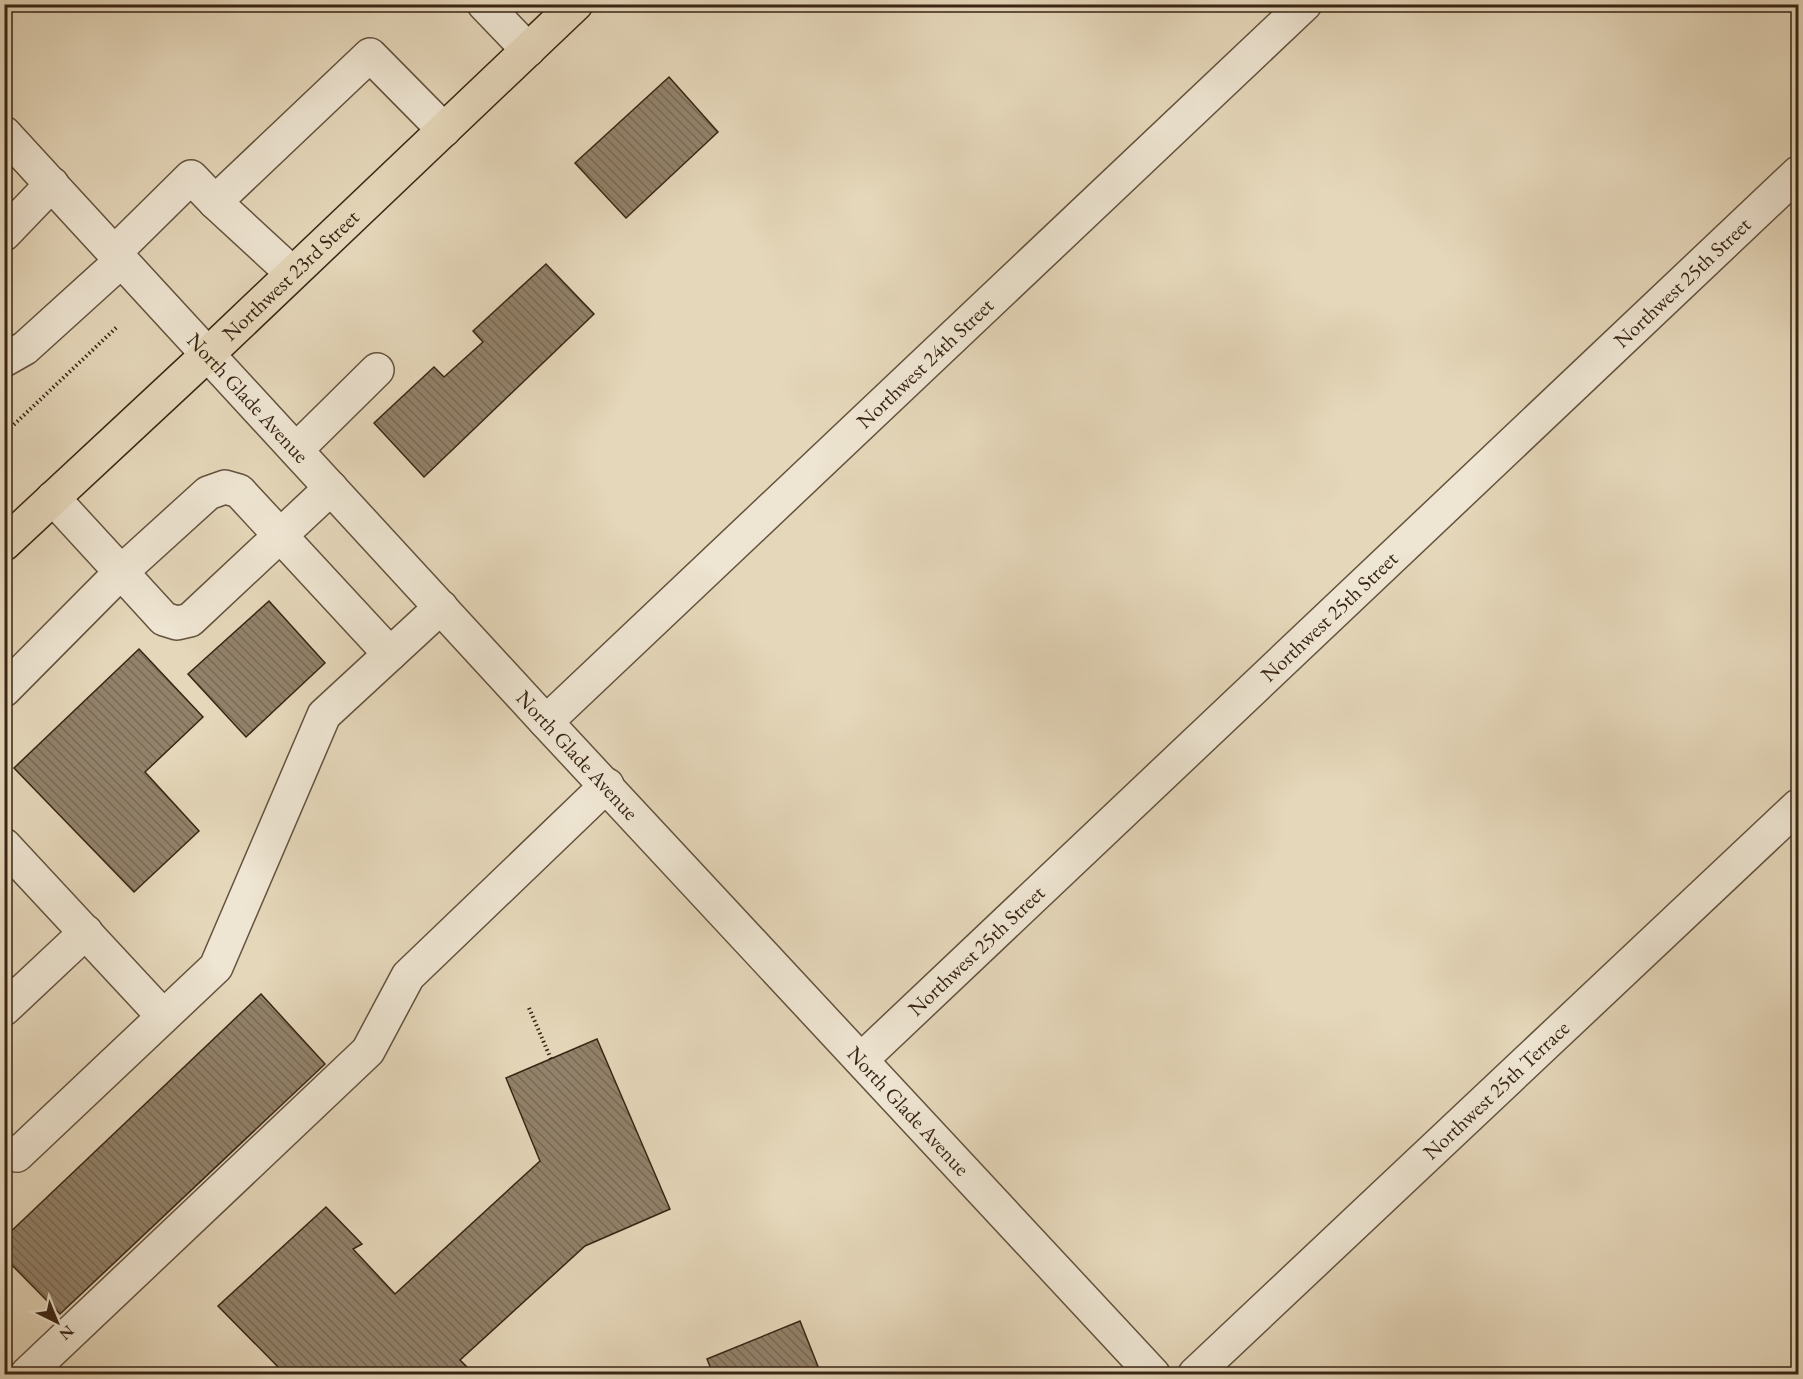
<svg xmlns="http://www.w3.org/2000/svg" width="1803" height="1379" viewBox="0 0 1803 1379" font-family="'EB Garamond',serif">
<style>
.building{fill:url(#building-back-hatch);stroke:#392514;stroke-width:1.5}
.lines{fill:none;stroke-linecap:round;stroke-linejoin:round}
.minor-casing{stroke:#64523e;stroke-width:36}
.major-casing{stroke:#392514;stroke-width:36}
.path{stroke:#392514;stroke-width:4;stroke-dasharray:1.5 3;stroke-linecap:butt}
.minor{stroke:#eee5d2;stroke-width:33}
.major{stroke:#e5d7ba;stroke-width:33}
.labels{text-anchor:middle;stroke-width:4.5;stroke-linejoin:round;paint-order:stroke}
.street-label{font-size:21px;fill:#392514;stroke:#eee5d2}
</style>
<defs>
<pattern id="building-back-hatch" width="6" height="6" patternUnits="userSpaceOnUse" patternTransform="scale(1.5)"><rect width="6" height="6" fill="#92826a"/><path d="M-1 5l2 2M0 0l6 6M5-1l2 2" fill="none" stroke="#786a56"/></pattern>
</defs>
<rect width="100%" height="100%" fill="#e5d7ba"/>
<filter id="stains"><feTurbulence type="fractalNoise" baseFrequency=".00333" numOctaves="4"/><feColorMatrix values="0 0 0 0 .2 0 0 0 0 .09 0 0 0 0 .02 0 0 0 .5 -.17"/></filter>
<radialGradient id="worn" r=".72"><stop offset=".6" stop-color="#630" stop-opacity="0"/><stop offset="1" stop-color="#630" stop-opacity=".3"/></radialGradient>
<!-- building -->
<g class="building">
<polygon points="669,77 718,132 626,218 575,163"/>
<polygon points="546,264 594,314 424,477 374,423 434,367 444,377 483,342 473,331"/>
<polygon points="269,601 325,663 246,737 188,674"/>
<polygon points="139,649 203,717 145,772 199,831 134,892 14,768"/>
<polygon points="261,994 325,1064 60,1314 4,1257 4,1238"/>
<polygon points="597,1039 670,1209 585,1246 460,1360 473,1373 471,1374 285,1374 218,1306 326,1207 362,1244 353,1249 395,1294 540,1161 506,1078"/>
<polygon points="800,1321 821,1374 713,1374 707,1359"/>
</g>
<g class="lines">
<!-- minor casing -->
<g class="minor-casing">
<g id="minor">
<polyline points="484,4 528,50"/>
<path id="s1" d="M4,133L546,722L1153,1374"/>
<polyline points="4,234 52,184"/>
<polyline points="114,253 191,177 215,202"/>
<polyline points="292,273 215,202 370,55 444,130"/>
<polyline points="4,360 25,348 121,261"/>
<polyline points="296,450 377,370"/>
<polyline points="53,498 121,572 208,493 225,487 239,491 390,654"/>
<polyline points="4,690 121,572 164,619 177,623 190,620 331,488"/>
<path id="s2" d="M546,722L1305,4"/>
<polyline points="4,845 163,1016"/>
<polyline points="4,1009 86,932"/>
<path id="s3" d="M861,1060L1798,173"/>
<polyline points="4,1150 17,1155 216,967 324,715 441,607"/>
<polyline points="27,1374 368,1051 408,976 607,785"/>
<path id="s4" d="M1195,1374L1798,806"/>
</g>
</g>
<!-- major casing -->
<g class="major-casing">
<g id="major">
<path id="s5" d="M4,544L207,355L576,4"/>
</g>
</g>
<!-- path -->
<g class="path">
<polyline points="4,434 118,326"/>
<polyline points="529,1008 551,1059"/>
</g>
<!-- minor -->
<use href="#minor" class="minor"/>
<!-- major -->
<use href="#major" class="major"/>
</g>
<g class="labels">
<!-- street labels -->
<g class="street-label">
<text dy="7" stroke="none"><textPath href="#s5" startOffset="393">Northwest 23rd Street</textPath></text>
<text dy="7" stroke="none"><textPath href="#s3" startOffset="1131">Northwest 25th Street</textPath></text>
<text dy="7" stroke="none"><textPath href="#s2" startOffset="522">Northwest 24th Street</textPath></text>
<text dy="7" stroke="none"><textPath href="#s1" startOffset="360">North Glade Avenue</textPath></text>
<text dy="7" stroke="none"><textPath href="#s3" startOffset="645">Northwest 25th Street</textPath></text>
<text dy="7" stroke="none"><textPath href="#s1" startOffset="846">North Glade Avenue</textPath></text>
<text dy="7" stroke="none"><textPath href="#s3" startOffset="159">Northwest 25th Street</textPath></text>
<text dy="7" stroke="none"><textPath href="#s4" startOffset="414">Northwest 25th Terrace</textPath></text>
<text dy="7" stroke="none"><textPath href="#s1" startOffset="1332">North Glade Avenue</textPath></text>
</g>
</g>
<!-- margin -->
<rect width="1803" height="1379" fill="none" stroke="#e5d7ba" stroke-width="24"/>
<rect x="6" y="6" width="1791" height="1367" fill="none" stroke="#392514" stroke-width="3"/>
<rect x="12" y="12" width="1779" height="1355" fill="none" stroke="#392514" stroke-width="1.5"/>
<!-- north arrow -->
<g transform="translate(57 1322) rotate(137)" stroke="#eee5d2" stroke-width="4.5" paint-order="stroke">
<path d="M0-4.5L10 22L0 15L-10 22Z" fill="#392514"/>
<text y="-9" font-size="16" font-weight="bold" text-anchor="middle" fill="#392514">N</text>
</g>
<rect width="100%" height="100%" filter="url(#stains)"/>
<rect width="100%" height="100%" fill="url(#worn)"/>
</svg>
